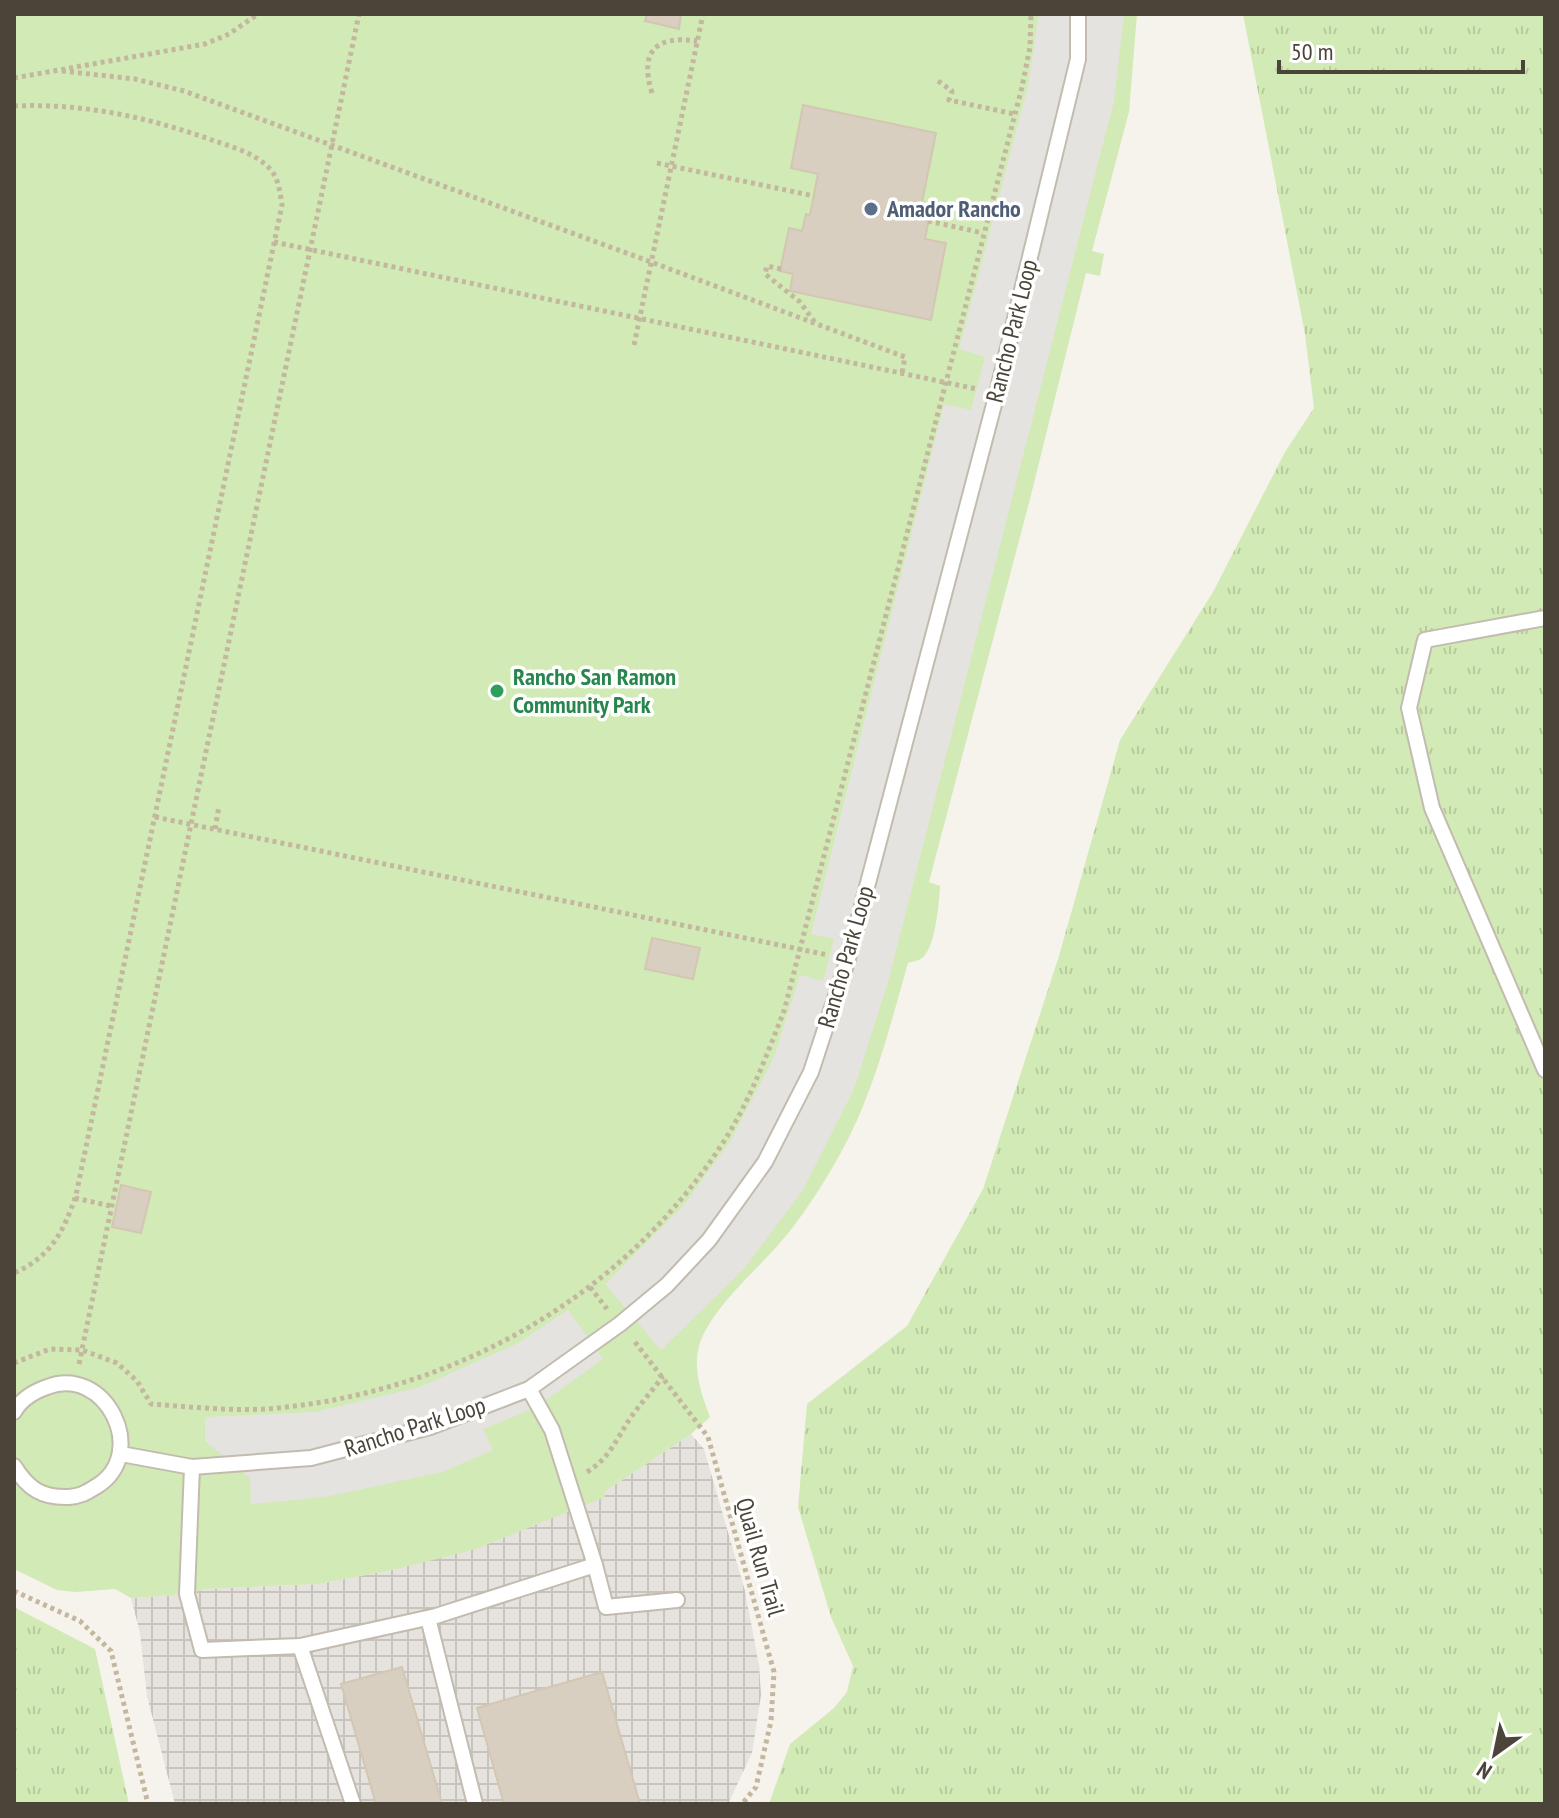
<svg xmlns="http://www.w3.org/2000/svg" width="1559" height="1818" viewBox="0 0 1559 1818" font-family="'PT Sans Narrow',sans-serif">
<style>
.industrial{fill:url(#industrial-grid)}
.grass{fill:url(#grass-tufts)}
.pitch{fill:#d2eab5}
.parking{fill:#e5e3e0}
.building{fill:#d8cfc1;stroke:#d3c7b4;stroke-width:2}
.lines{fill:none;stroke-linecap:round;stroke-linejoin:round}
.service-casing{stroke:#c2bbae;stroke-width:18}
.path{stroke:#c4b79f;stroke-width:5;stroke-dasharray:4 4;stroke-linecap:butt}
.service{stroke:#fff;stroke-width:14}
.service-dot{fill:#5c6f8a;stroke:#fff;stroke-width:3}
.leisure-dot{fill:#2e9e5b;stroke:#fff;stroke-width:3}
.labels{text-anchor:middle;stroke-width:7;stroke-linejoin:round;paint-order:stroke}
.service-label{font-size:24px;font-weight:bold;fill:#4e5e75;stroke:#fff;text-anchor:start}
.street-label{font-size:24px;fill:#4b4439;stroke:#fff}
.leisure-label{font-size:24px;font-weight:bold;fill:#27864d;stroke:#fff;text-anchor:start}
</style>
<defs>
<pattern id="industrial-grid" width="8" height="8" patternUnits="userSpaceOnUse" patternTransform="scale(2)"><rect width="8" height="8" fill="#e6e2dd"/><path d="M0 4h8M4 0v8" fill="none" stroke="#c7c3be"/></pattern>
<pattern id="grass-tufts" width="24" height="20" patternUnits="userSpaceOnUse" patternTransform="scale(2)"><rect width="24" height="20" fill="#d2eab5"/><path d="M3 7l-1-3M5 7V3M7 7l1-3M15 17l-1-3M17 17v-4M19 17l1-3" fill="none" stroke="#b6ca9c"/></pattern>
</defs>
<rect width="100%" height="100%" fill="#f6f3ec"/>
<!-- industrial -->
<polygon class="industrial" points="691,1434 704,1449 745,1591 759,1665 761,1695 752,1753 728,1804 175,1804 147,1696 140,1633 131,1598 187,1594 205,1589 319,1584 397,1569 604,1492"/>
<!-- grass -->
<g class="grass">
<polygon points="1243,14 1545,14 1545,1804 769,1804 790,1744 834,1708 847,1692 853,1666 831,1617 798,1507 807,1404 907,1326 983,1189 1059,956 1120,740 1213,592 1285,452 1314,408 1305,334"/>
<polygon points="14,1607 95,1649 129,1804 14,1804"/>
</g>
<!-- pitch -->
<path class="pitch" d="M14,14H1137L1129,112L1092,251L1104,254L1100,276L1086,273L1030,499L929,882L940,886C939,903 936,941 925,955C921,961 914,961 908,963C892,1019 876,1083 850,1135C837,1162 814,1199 796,1223C768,1262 725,1292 703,1335C690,1363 700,1390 710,1417L691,1434L604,1492L605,1497L476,1549L397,1569L319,1584L205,1589L187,1594L131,1598L115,1589L76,1592L57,1590L14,1569Z"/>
<!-- parking -->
<g class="parking">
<polygon points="1039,14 1124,14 1114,101 888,982 854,1089 803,1190 744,1269 661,1350 605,1284 684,1205 731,1140 774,1057 800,975 823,981 834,939 811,934 944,404 971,410 985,357 959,349 1028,86"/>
<polygon points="568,1310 603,1359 535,1408 483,1429 493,1450 442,1472 325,1497 251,1504 250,1478 205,1441 205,1417 315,1412 420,1387 518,1343"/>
</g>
<!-- building -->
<g class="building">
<polygon points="647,14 681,14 679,29 645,21"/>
<polygon points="803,105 936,133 922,202 932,204 925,239 946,243 931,320 790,291 793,274 780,271 789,228 802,231 806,214 810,215 818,174 791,168"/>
<polygon points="652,938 700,948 693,979 645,969"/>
<polygon points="121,1185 151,1192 141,1233 112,1227"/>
<polygon points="402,1667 442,1804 376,1804 341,1684"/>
<polygon points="602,1672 640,1804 504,1804 477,1708"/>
</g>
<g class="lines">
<!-- service casing -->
<g class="service-casing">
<g id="service">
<polyline points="1545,618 1425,640 1409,708 1432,808 1545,1070"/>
<path d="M14,1412C21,1399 33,1392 47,1387C105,1364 150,1453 97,1486C87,1492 82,1496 69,1497C42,1498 28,1489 14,1466"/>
<polyline points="121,1454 192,1467 311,1458 430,1427 529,1389 620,1324 667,1285 709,1240 765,1162 811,1072 848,959 997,393 1078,59 1078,14"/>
<polyline points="192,1467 187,1594 202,1650 300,1646 436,1616 595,1565 552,1430 529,1389"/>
<polyline points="595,1565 606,1607 677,1600"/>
<polyline points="428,1618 475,1804"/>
<polyline points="300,1646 353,1804"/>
</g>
</g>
<!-- path -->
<g class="path">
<polyline points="62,71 135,79 184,91 651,262 905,357 902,373"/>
<polyline points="14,78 205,44 229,34 258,14"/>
<polyline points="938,81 952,91 949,100 1014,114"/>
<path d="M652,93C639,51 656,35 697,41"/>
<path d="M14,106C83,103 147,117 212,140C232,147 256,153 271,170C279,180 280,193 282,205L76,1195C64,1231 51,1257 14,1273"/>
<polyline points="657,163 814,196"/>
<polyline points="928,221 983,233"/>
<polyline points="274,242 977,389"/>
<polyline points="781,269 767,266 765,274 800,302 816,324"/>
<polyline points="634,345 703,14"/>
<polyline points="155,817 828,955"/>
<polyline points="215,829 219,806"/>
<polyline points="75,1198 111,1206"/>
<polyline points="590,1287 607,1309"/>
<polyline points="635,1342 708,1437 774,1672 771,1721 756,1787 742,1804"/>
<path d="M14,1363L50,1349L82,1350L117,1363L137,1381L151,1404C193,1407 236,1412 278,1408C460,1390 628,1293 726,1138C751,1098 767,1054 784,1011L1022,87L1030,47L1031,14"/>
<polyline points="79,1364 359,14"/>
<path d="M587,1472C610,1458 617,1438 631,1417C641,1403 653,1390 663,1376"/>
<polyline points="14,1591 80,1621 111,1651 148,1804"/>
</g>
<!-- service -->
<use href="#service" class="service"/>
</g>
<!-- markers -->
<circle class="service-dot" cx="871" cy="209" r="8"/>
<circle class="leisure-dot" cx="497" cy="691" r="8"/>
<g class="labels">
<!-- service labels -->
<g class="service-label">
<text x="887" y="217">Amador Rancho</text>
</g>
<!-- street labels -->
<g class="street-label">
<text transform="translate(1012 331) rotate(-76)" y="8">Rancho Park Loop</text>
<text transform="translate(846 957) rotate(-74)" y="8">Rancho Park Loop</text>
<text transform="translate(415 1427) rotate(-18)" y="8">Rancho Park Loop</text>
<text transform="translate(760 1557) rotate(74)" y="8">Quail Run Trail</text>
</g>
<!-- leisure labels -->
<g class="leisure-label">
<text x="513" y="685">Rancho San Ramon<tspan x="513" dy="28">Community Park</tspan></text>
</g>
</g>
<!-- border -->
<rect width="1559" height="1818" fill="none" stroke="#4b4439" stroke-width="32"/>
<!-- north arrow -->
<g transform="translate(1495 1754) rotate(213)" stroke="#ffffff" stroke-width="6" paint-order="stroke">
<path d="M0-6L14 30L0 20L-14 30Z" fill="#4b4439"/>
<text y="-12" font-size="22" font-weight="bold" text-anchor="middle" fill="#4b4439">N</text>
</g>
<!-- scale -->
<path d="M1279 60v12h244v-12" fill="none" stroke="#4b4439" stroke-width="4"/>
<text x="1291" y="60" font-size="24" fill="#4b4439" stroke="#ffffff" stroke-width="6" paint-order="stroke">50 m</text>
</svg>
